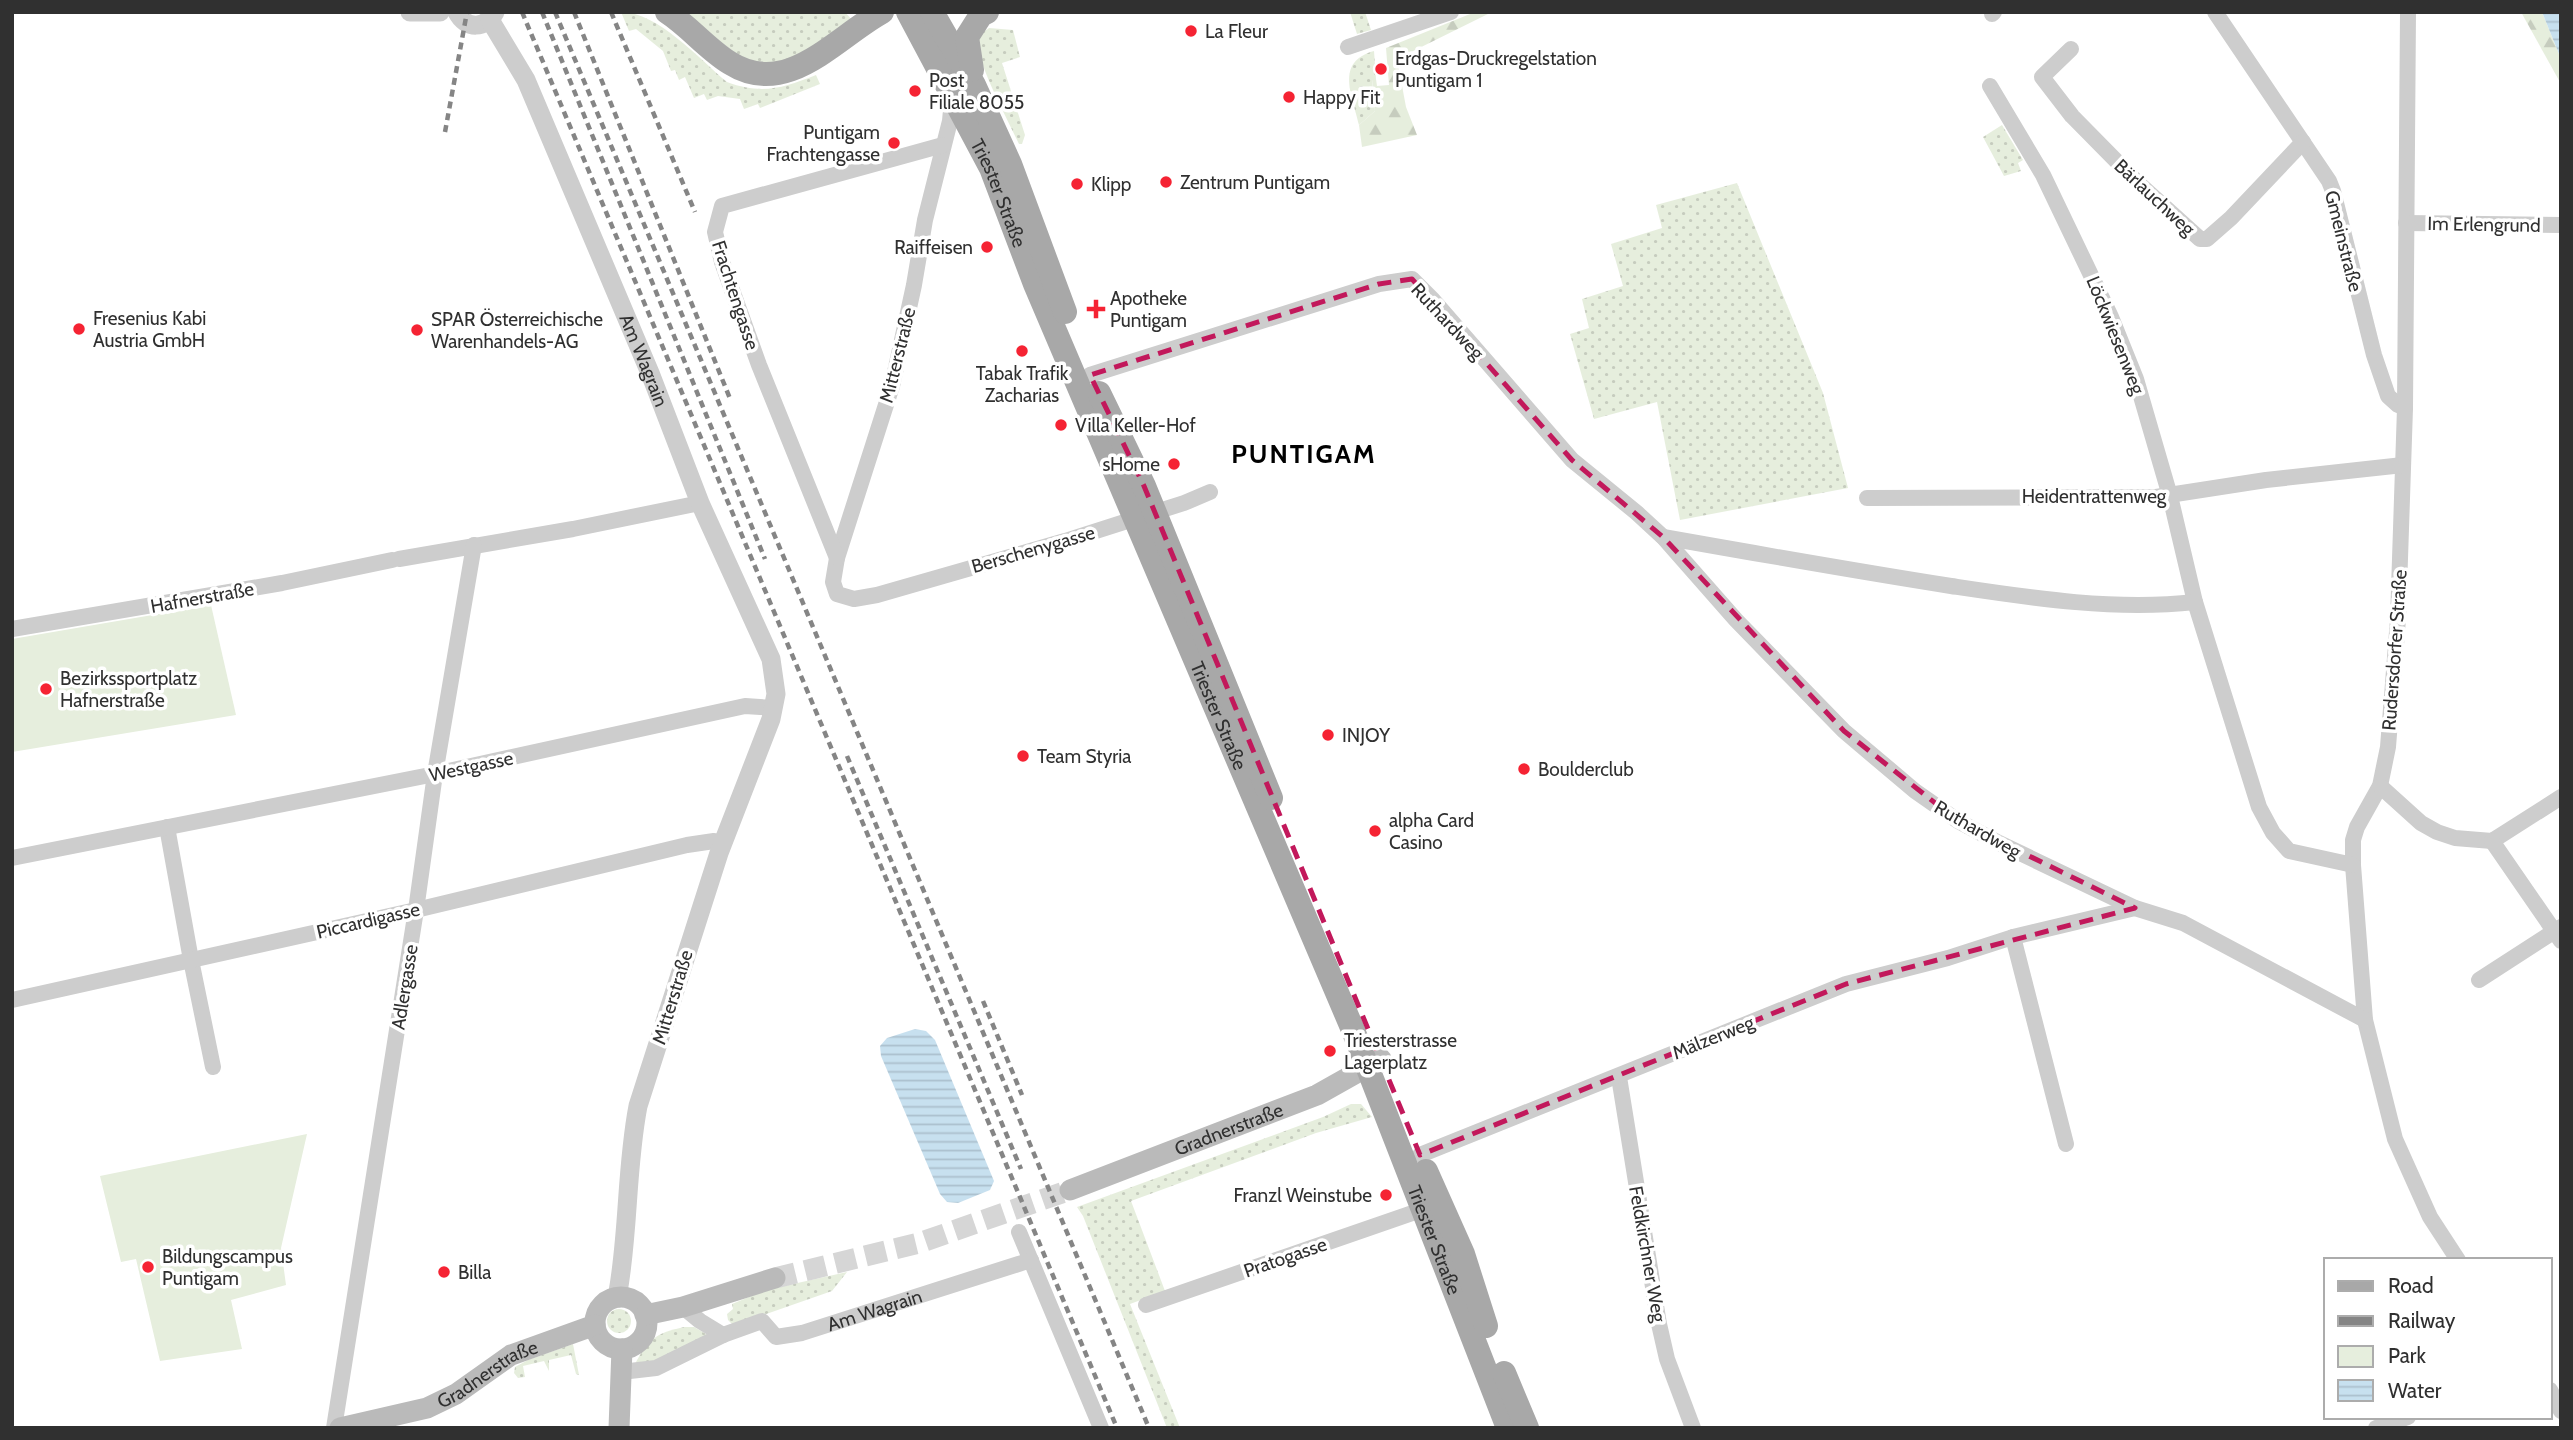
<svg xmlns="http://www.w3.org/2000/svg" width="2573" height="1440" viewBox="0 0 2573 1440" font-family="Cabin,sans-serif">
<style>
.grass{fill:url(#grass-dots)}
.forest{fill:url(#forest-firs)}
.green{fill:#e6eedd}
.water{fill:url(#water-rules)}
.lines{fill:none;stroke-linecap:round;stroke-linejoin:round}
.secondary-tunnel{stroke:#d6d6d6;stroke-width:21;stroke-dasharray:21 10;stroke-linecap:butt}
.minor{stroke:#cdcdcd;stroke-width:16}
.tertiary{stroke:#cdcdcd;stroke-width:19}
.secondary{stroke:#bababa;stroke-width:21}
.primary{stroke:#a8a8a8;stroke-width:24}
.rail{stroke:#858585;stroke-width:4.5;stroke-dasharray:7 5;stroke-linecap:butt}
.marked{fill:none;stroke:#c2185b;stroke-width:5;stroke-dasharray:14 9;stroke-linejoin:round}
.poi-dot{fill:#f52333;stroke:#fff;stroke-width:2.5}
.labels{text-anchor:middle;stroke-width:7;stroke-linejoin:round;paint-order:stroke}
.poi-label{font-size:19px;fill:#303030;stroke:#fff;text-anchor:start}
.street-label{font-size:19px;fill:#303030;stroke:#fff}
.district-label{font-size:26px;font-weight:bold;letter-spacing:2px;fill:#000;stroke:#fff}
</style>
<defs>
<pattern id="grass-dots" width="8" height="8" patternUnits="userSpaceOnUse" patternTransform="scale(1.75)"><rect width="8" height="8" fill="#e6eedd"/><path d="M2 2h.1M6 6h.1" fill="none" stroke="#c6ccbe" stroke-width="1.8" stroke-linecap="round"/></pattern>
<pattern id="forest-firs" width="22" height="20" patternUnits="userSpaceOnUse" patternTransform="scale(1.75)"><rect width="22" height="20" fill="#e6eedd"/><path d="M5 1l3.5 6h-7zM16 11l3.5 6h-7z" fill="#c6ccbe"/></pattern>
<pattern id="water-rules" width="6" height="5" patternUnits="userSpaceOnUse" patternTransform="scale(1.75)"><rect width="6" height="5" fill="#c7e0ef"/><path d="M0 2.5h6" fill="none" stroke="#abc0cd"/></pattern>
</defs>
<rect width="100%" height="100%" fill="#fff"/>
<!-- grass -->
<g class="grass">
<path d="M621,12C658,12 699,59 727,82C762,95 783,88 816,75L820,84L760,108L758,104L744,109L740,99L718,96L707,100L704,94L694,98L685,77L679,80L675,70L671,71L663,51L636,29L629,31Z"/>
<polygon points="681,12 845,12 852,20 802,55 781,63 746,61"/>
<polygon points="1350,12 1365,12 1371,30 1357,34"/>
<path d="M989,28L1013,30L1020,57L1002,63L1025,135L1022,144H1019C1010,124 974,58 978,40C979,34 985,31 989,28Z"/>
<path d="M1374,51L1376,79L1372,80L1375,111L1359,125C1353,96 1334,62 1374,51Z"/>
<polygon points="2002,125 2023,160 2018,163 2021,171 2004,176 1983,137"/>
<polygon points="1737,183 1823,393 1848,488 1680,520 1657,402 1594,419 1570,334 1589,328 1582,299 1623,286 1611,244 1662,228 1656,205"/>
<polygon points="1351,1104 1361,1104 1372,1117 1316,1133 1131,1201 1165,1291 1130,1304 1180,1428 1167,1428 1083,1216 1077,1207 1323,1117"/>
<polygon points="847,1272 832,1291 738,1324 732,1324 728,1320 727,1314 733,1309 732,1304 766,1290"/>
<circle cx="619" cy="1321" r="12"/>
<path d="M684,1327H694L708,1335L662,1361L635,1364C648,1339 656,1333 684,1327Z"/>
<polygon points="573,1344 579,1375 576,1374 571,1355 549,1360 549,1371 544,1361 523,1366 525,1377 518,1378 514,1373 515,1367 528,1360"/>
</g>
<!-- forest -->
<g class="forest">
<polygon points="1475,12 1492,12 1397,59 1406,107 1417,135 1362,147 1359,125 1375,111 1372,79 1376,79 1377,86 1389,85 1386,48"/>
<polygon points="2521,12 2542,12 2561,59 2561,84"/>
</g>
<!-- green -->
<g class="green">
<polygon points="211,605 236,715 12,752 12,639"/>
<polygon points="307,1134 281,1248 286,1285 231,1300 242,1349 160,1361 136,1259 121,1262 100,1176"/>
</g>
<!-- water -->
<g class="water">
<polygon points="2542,12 2561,12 2561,59"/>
<polygon points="915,1029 926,1031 935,1040 994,1181 990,1190 958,1203 947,1202 940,1194 881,1056 880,1046 887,1038"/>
</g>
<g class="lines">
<!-- secondary-tunnel -->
<polyline class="secondary-tunnel" points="775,1278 919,1243 1070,1190"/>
<!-- minor -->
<g class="minor">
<polyline points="2215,12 2329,181 2333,191 2374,355 2388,396 2398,405 2405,408"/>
<polyline points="2408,12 2405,408 2398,619 2388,747 2380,786 2357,827 2353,840 2353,865 2365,1020 2395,1139 2430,1217 2458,1260"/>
<polyline points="1992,14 1994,12"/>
<polyline points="1348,47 1451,12"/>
<polyline points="2071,49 2042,77 2072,116 2138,183 2200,239 2207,239 2231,218 2303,142"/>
<polyline points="1990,86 2043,175 2111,317 2136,379 2170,496 2195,602 2259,807 2273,833 2289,851 2353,865"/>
<polyline points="952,99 950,121 925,220 914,285 892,386 837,558 833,582 837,594 854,599 877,595 1065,541 1184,503 1210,492"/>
<polyline points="2406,223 2561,225"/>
<polyline points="1090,375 1379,284 1412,279 1433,300 1572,460 1637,513 1663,537 1736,620 1844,731 1915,791 1958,821 1999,843 2135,908 2183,923 2365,1020"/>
<polyline points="1867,498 2156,497 2266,480 2403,465"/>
<path d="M1663,537C1759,554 1855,571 1951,586C2031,598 2114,611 2195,602"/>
<polyline points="837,558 759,365 722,262 715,232 722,206 943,145"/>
<polyline points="399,559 573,529 700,503"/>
<polyline points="12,629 282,583 392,560"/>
<polyline points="2380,786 2421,823 2437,832 2455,838 2492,841 2561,797"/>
<polyline points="167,827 191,960 213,1067"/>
<polyline points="2492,841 2561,941"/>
<polyline points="12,858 435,774 745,706 774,708"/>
<polyline points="2013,937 2066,1144"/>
<polyline points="2479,980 2561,927"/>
<polyline points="12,1000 416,910 687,845 714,841 722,843"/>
<polyline points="1619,1077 1659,1324 1667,1359 1693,1428"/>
<polyline points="1420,1155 1846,984 1948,958 2013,937 2135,908"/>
<polyline points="1019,1232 1101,1428"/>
<polyline points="1146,1305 1424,1209"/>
<polyline points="683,1307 700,1321 723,1335"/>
<path id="s1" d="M621,1372L656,1368L723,1335L762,1321L776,1337L802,1333L1031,1260"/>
<polyline points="2550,1390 2561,1411"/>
<polyline points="334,1428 416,910 435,774 474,545"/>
<polyline points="2376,1428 2408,1417"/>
</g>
<!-- tertiary -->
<g class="tertiary">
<polyline points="410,12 440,12"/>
<path d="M457,12C466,30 486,29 495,12"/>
<path id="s2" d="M490,20L526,80L650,373L700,503L771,659L776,694L771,719L719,853L638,1106C626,1168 629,1230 618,1292L619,1298"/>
</g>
<!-- secondary -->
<g class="secondary">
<path id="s3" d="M1070,1190L1317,1095L1381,1059"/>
<circle cx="621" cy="1323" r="26"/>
<polyline points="645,1315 683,1307 775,1278"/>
<path id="s4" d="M340,1428L427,1408L456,1394L511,1355L595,1325"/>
<polyline points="619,1428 622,1349"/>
</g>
<!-- primary -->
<g class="primary">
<path d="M667,12C690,27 707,49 730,63C787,99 835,38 882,12"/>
<path id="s5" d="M908,12L991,168L1035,284L1353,1030L1508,1428"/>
<polyline points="932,12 974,85 1010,164 1065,312"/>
<polyline points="972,70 967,37 981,15 987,12"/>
<polyline points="1099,393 1144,486 1271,798"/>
<polyline points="1426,1171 1463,1254 1486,1326"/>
<polyline points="1504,1373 1527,1428"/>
</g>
<!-- rail -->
<g class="rail">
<polyline points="522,12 1117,1428"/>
<polyline points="542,12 765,559"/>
<polyline points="555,12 1149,1428"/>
<polyline points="574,12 731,401"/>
<polyline points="611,12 695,212"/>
<polyline points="445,132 467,12"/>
<polyline points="847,756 1021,1169"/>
<polyline points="983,1001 1022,1095"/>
</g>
</g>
<!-- marked area -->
<path class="marked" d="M1412,279L1572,460L1663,537L1844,731L1958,821L2135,908L1846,984L1420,1155L1144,486L1090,375L1379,284Z"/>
<!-- markers -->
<g class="poi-dot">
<circle cx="1191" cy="31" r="7"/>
<circle cx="1381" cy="69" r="7"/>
<circle cx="915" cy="91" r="7"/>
<circle cx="1289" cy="97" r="7"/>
<circle cx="894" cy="143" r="7"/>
<circle cx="1166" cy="182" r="7"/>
<circle cx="1077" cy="184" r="7"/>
<circle cx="987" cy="247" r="7"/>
<path d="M1092.5 298.5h7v7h7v7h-7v7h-7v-7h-7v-7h7z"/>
<circle cx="79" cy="329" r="7"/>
<circle cx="417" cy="330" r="7"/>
<circle cx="1022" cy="351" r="7"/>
<circle cx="1061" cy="425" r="7"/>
<circle cx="1174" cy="464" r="7"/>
<circle cx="46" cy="689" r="7"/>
<circle cx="1328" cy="735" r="7"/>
<circle cx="1023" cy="756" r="7"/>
<circle cx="1524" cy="769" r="7"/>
<circle cx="1375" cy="831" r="7"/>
<circle cx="1330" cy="1051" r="7"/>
<circle cx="1386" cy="1195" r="7"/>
<circle cx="148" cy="1267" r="7"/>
<circle cx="444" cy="1272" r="7"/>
</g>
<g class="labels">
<!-- poi labels -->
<g class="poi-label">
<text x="1205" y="38">La Fleur</text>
<text x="1395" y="65">Erdgas-Druckregelstation<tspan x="1395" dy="22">Puntigam 1</tspan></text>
<text x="929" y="87">Post<tspan x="929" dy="22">Filiale 8055</tspan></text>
<text x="1303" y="104">Happy Fit</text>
<text x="880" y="139" text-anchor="end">Puntigam<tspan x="880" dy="22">Frachtengasse</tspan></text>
<text x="1180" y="189">Zentrum Puntigam</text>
<text x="1091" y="191">Klipp</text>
<text x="973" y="254" text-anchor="end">Raiffeisen</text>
<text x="1110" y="305">Apotheke<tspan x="1110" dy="22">Puntigam</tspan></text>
<text x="93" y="325">Fresenius Kabi<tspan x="93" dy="22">Austria GmbH</tspan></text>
<text x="431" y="326">SPAR Österreichische<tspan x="431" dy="22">Warenhandels-AG</tspan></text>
<text x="1022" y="380" text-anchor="middle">Tabak Trafik<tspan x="1022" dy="22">Zacharias</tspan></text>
<text x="1075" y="432">Villa Keller-Hof</text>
<text x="1160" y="471" text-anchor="end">sHome</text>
<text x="60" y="685">Bezirkssportplatz<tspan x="60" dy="22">Hafnerstraße</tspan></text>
<text x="1342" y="742">INJOY</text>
<text x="1037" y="763">Team Styria</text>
<text x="1538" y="776">Boulderclub</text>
<text x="1389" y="827">alpha Card<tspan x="1389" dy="22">Casino</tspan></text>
<text x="1344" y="1047">Triesterstrasse<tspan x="1344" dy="22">Lagerplatz</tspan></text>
<text x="1372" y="1202" text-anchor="end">Franzl Weinstube</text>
<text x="162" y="1263">Bildungscampus<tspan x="162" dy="22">Puntigam</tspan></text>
<text x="458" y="1279">Billa</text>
</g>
<!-- street labels -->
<g class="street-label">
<text dy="7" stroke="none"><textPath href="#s5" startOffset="203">Triester Straße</textPath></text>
<text transform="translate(2155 197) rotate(43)" y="7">Bärlauchweg</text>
<text transform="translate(2484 224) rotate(1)" y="7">Im Erlengrund</text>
<text transform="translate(2344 241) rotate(76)" y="7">Gmeinstraße</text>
<text transform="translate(736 295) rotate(72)" y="7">Frachtengasse</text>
<text transform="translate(1448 321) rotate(47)" y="7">Ruthardweg</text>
<text transform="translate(2116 335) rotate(68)" y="7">Löckwiesenweg</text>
<text transform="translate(897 355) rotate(-76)" y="7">Mitterstraße</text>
<text dy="7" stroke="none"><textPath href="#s2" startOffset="374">Am Wagrain</textPath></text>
<text x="2094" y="503">Heidentrattenweg</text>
<text transform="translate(1033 549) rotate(-16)" y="7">Berschenygasse</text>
<text transform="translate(202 597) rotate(-10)" y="7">Hafnerstraße</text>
<text transform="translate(2394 650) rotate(-86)" y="7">Rudersdorfer Straße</text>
<text dy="7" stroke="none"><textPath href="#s5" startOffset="770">Triester Straße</textPath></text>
<text transform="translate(471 766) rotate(-12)" y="7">Westgasse</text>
<text transform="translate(1978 829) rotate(30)" y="7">Ruthardweg</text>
<text transform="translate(368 920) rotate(-13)" y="7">Piccardigasse</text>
<text transform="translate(404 987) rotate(-81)" y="7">Adlergasse</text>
<text transform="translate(672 997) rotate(-73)" y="7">Mitterstraße</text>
<text transform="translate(1713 1037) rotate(-22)" y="7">Mälzerweg</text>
<text dy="7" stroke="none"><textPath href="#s3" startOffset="170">Gradnerstraße</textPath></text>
<text dy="7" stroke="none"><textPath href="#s5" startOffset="1337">Triester Straße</textPath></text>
<text transform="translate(1648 1254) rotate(80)" y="7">Feldkirchner Weg</text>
<text transform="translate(1285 1257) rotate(-19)" y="7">Pratogasse</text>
<text dy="7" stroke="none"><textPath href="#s1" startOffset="275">Am Wagrain</textPath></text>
<text dy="7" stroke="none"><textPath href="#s4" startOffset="159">Gradnerstraße</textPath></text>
</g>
<!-- district labels -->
<g class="district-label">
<text x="1304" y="463">PUNTIGAM</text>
</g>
</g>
<!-- border -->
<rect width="2573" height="1440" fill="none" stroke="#303030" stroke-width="28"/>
<!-- legend -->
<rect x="2324" y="1258" width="228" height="161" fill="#ffffff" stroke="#acacac" stroke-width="2"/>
<rect x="2338" y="1281" width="35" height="10" fill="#a8a8a8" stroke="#acacac" stroke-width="2"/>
<text x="2388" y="1293" font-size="21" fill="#303030">Road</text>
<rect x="2338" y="1316" width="35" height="10" fill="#858585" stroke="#acacac" stroke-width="2"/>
<text x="2388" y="1328" font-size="21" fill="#303030">Railway</text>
<rect x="2338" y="1346" width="35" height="21" fill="#e6eedd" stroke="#acacac" stroke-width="2"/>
<text x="2388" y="1363" font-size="21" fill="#303030">Park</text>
<rect x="2338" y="1380" width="35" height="21" fill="url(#water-rules)" stroke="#acacac" stroke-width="2"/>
<text x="2388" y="1398" font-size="21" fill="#303030">Water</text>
</svg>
